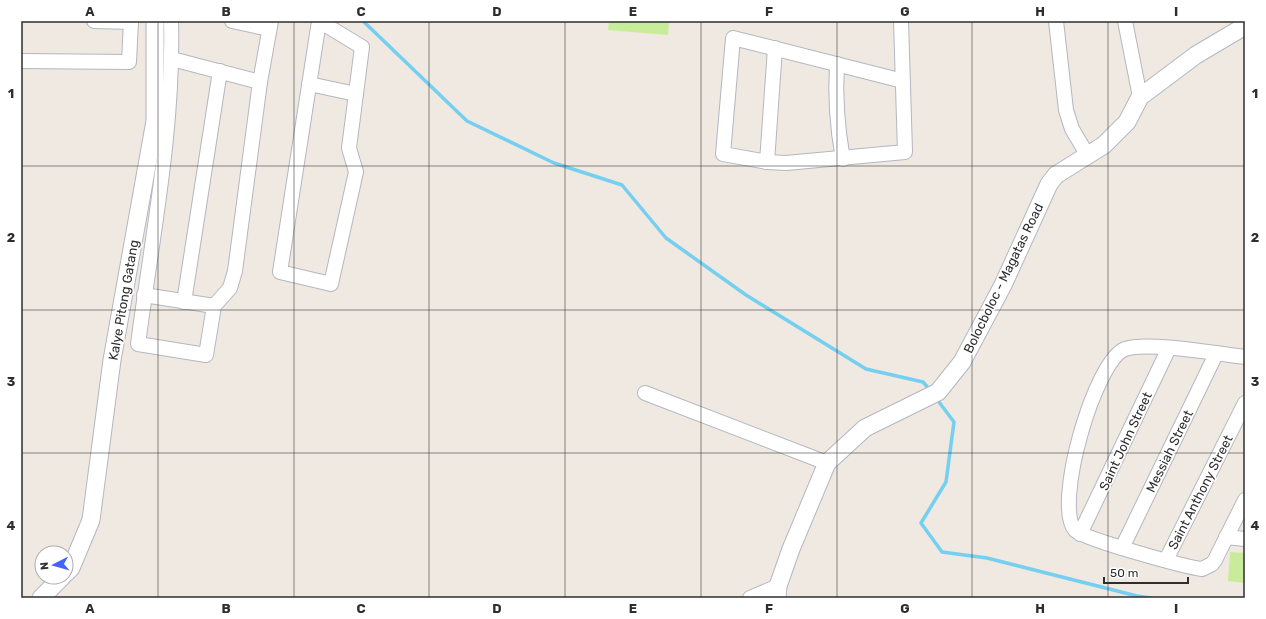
<svg xmlns="http://www.w3.org/2000/svg" width="1266" height="619" viewBox="0 0 1266 619" font-family="Rubik,sans-serif">
<style>
.pitch{fill:#c9ec9a}
.lines{fill:none;stroke-linecap:round;stroke-linejoin:round}
.stream{stroke:#75cff0;stroke-width:3.5}
.minor-casing{stroke:#b4b7c1;stroke-width:16}
.tertiary-casing{stroke:#b4b7c1;stroke-width:19}
.minor{stroke:#fff;stroke-width:14}
.tertiary{stroke:#fff;stroke-width:17}
.grid{fill:none;stroke:#2e2e2e;stroke-width:1;stroke-opacity:0.55}
.labels{text-anchor:middle;stroke-width:3.5;stroke-linejoin:round;paint-order:stroke}
.street-label{font-size:13px;fill:#2e2e2e;stroke:#fff}
.neatline{fill:none;stroke:#2e2e2e;stroke-width:1.5}
.grid-label{font-size:13px;text-anchor:middle;font-weight:bold;fill:#2e2e2e}
</style>
<rect width="100%" height="100%" fill="#efe9e1"/>
<!-- pitch -->
<g class="pitch">
<polygon points="609,21 669,21 668,35 608,30"/>
<polygon points="1230,552 1245,553 1245,583 1228,581"/>
</g>
<g class="lines">
<!-- stream -->
<g class="stream">
<polyline points="363,21 467,121 554,163 622,185 666,238 746,295 866,369 923,382 930,390"/>
<polyline points="936,398 954,422 946,482 921,523 942,552 987,558 1137,596 1151,598"/>
</g>
<!-- minor casing -->
<g class="minor-casing">
<g id="minor">
<polyline points="94,21 131,22"/>
<path d="M171,21C174,129 152,237 138,344L206,355L214,306L230,288L235,271L260,82L271,21"/>
<polyline points="232,21 269,29"/>
<polygon points="319,21 362,47 349,148 356,172 331,284 280,272"/>
<polyline points="901,21 905,152 786,163 767,162 723,154 733,38 903,81"/>
<polyline points="1056,21 1066,110 1072,129 1088,156"/>
<polyline points="1125,21 1140,97"/>
<polyline points="172,59 260,82"/>
<polyline points="21,61 129,62 131,21"/>
<path d="M837,64C835,97 837,127 843,159"/>
<polyline points="309,84 356,94"/>
<polyline points="767,162 775,48"/>
<polyline points="144,295 214,306"/>
<polyline points="184,302 220,71"/>
<path d="M1245,357C1219,354 1147,341 1125,349C1095,360 1053,505 1075,530C1084,539 1185,567 1202,569L1212,564L1215,560L1245,500"/>
<polyline points="645,393 827,463"/>
<polyline points="1080,534 1169,348"/>
<polyline points="1226,537 1245,539"/>
<polyline points="1122,548 1216,354"/>
<polyline points="1166,560 1245,403"/>
<polyline points="750,598 778,586"/>
</g>
</g>
<!-- tertiary casing -->
<g class="tertiary-casing">
<g id="tertiary">
<polyline points="66,573 71,568 91,520 112,360 155,121 155,21"/>
<polyline points="41,598 62,577"/>
<polyline points="777,598 778,586 791,549 827,463 865,428 938,392 962,362 1003,285 1049,184 1056,175 1104,145 1127,122 1140,97 1196,55 1245,26"/>
</g>
</g>
<!-- minor -->
<use href="#minor" class="minor"/>
<!-- tertiary -->
<use href="#tertiary" class="tertiary"/>
</g>
<!-- grid -->
<path class="grid" d="M158,21V598M294,21V598M429,21V598M565,21V598M701,21V598M837,21V598M972,21V598M1108,21V598M21,166H1245M21,310H1245M21,453H1245"/>
<g class="labels">
<!-- street labels -->
<g class="street-label">
<text transform="translate(1003 278) rotate(-64)" y="5">Bolocboloc - Magatas Road</text>
<text transform="translate(123 300) rotate(-80)" y="5">Kalye Pitong Gatang</text>
<text transform="translate(1125 441) rotate(-65)" y="5">Saint John Street</text>
<text transform="translate(1169 451) rotate(-64)" y="5">Messiah Street</text>
<text transform="translate(1200 492) rotate(-63)" y="5">Saint Anthony Street</text>
</g>
</g>
<!-- border -->
<rect width="1266" height="619" fill="none" stroke="#ffffff" stroke-width="44"/>
<!-- north arrow -->
<g transform="translate(54 565) rotate(264)"><circle r="19" fill="#ffffff" stroke="#ababab"/>
<path d="M0-3L7 15L0 10L-7 15Z" fill="#4264fb"/>
<text y="-6" font-size="11" font-weight="bold" text-anchor="middle" fill="#2e2e2e">N</text>
</g>
<!-- scale -->
<path d="M1104 577v6h84v-6" fill="none" stroke="#2e2e2e" stroke-width="2"/>
<text x="1110" y="577" font-size="12" fill="#2e2e2e" stroke="#ffffff" stroke-width="3" paint-order="stroke">50 m</text>
<rect x="22" y="22" width="1222" height="575" class="neatline"/>
<g class="grid-label">
<text x="90" y="16">A</text>
<text x="226" y="16">B</text>
<text x="361" y="16">C</text>
<text x="497" y="16">D</text>
<text x="633" y="16">E</text>
<text x="769" y="16">F</text>
<text x="905" y="16">G</text>
<text x="1040" y="16">H</text>
<text x="1176" y="16">I</text>
<text x="11" y="98">1</text>
<text x="1255" y="98">1</text>
<text x="11" y="242">2</text>
<text x="1255" y="242">2</text>
<text x="11" y="386">3</text>
<text x="1255" y="386">3</text>
<text x="11" y="530">4</text>
<text x="1255" y="530">4</text>
<text x="90" y="613">A</text>
<text x="226" y="613">B</text>
<text x="361" y="613">C</text>
<text x="497" y="613">D</text>
<text x="633" y="613">E</text>
<text x="769" y="613">F</text>
<text x="905" y="613">G</text>
<text x="1040" y="613">H</text>
<text x="1176" y="613">I</text>
</g>
</svg>
